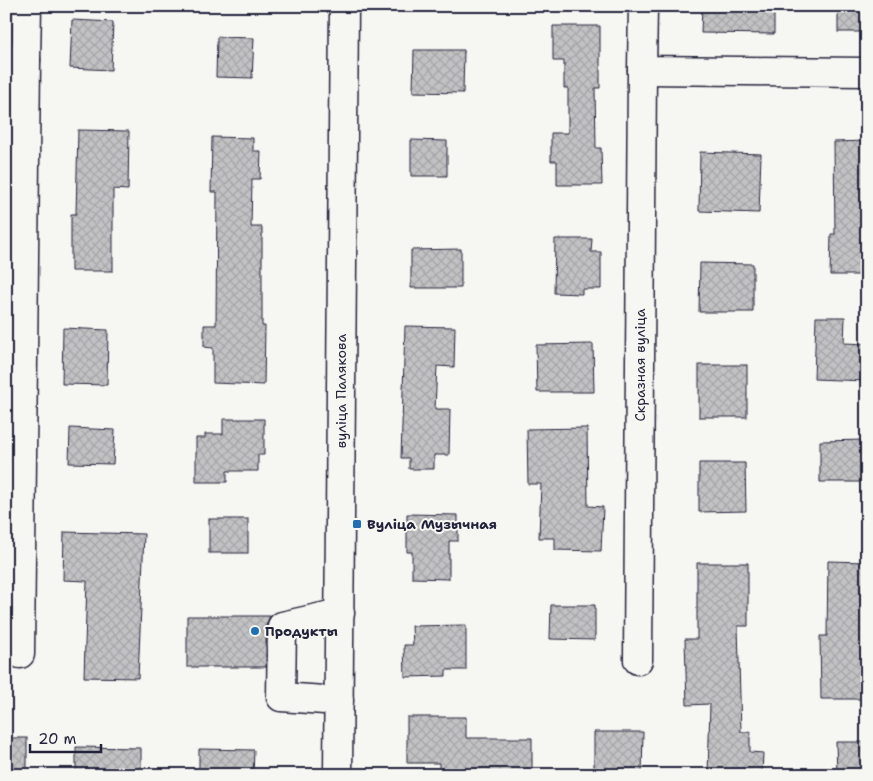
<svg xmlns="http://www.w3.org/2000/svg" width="873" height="781" viewBox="0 0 873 781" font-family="'Shantell Sans',sans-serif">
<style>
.building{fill:url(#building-cross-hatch);stroke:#22223b}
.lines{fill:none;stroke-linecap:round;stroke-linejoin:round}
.minor-casing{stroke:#22223b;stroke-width:31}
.tertiary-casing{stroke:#22223b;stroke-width:31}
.minor{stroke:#f6f6f2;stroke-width:28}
.tertiary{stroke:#f6f6f2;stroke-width:28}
.poi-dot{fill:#1f6fb2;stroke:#f6f6f2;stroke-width:2}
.labels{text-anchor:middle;stroke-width:4;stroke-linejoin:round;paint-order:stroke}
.street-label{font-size:14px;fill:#22223b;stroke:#f6f6f2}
.poi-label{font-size:14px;font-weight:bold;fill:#22223b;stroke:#f6f6f2;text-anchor:start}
</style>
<defs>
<pattern id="building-cross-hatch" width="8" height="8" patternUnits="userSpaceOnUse" patternTransform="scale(1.25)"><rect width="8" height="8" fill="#c2c2c4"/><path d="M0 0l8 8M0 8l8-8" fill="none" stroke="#a6a6a9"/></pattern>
</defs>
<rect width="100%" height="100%" fill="#f6f6f2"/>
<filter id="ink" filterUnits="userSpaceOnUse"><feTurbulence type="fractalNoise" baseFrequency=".02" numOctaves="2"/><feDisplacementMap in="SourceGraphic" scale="10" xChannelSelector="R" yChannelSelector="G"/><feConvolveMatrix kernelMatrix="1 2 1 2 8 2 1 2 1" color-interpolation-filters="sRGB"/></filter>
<g filter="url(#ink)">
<!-- building -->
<g class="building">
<polygon points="702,6 774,6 774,34 701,33"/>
<rect x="838" y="6" width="29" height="26"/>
<polygon points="72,20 113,22 111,70 70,68"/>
<polygon points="553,26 600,26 600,88 595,88 596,148 601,148 602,185 557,185 557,161 551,161 551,133 568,133 568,88 564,88 564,61 553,61"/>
<polygon points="217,37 254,38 252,78 216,77"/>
<polygon points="414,50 464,50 463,93 413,92"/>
<polygon points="78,130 129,131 128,190 113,189 113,271 71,271 71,214 76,214"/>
<polygon points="212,137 253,138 253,151 261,151 260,179 252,179 251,227 262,227 262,326 265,326 264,385 213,383 213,348 204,347 204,325 216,325 217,192 211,192"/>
<polygon points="411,140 447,141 447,176 411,176"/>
<polygon points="867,141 867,275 830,275 831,234 835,234 834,142"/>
<polygon points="700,152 761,154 759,213 699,211"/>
<polygon points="555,239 592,239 591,252 601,252 601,289 582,289 582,294 554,293"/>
<polygon points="461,249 461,288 411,288 411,250"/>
<polygon points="700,263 753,264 753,312 699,312"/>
<polygon points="816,317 845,317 844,343 867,344 866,381 814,379"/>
<polygon points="405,326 455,327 454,367 437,366 435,409 450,409 449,455 434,455 434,469 409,469 409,458 401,458"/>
<polygon points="63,328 108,330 107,385 62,384"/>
<polygon points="593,344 594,392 537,392 536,345"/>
<rect x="699" y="365" width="48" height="52"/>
<polygon points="223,419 264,419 264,455 258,455 258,471 227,471 227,482 196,482 196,438 205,438 205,434 223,434"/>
<polygon points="70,428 115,430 113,464 69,463"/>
<polygon points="587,428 588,506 603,507 601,551 555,550 555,538 539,538 541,484 528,484 527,429"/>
<polygon points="866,440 866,482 820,482 820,441"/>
<polygon points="699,463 745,463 746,511 699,512"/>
<polygon points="407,514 458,515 458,541 449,541 449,579 412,578 412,552 407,552"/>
<rect x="209" y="519" width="39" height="34"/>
<polygon points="64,532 144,534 138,678 84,677 87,581 63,580"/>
<polygon points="828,561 867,562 867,699 821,699 820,636 827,636"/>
<polygon points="697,563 748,563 748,626 738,626 741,732 750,732 750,752 763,753 762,775 708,775 710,704 687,705 685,639 697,639"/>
<polygon points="551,605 595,605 595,640 550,639"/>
<polygon points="187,616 270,616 266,626 266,667 187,667"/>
<polygon points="466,625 466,670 446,670 446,676 405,677 404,645 413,645 412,626"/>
<polygon points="407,717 466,717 466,738 532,738 532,775 439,775 439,763 407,763"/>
<polygon points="594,732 643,732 642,775 594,775"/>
<rect x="6" y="738" width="21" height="37"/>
<polygon points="836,742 867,742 867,775 837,775"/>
<polygon points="76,747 141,748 141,775 76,775"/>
<polygon points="199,749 254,750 253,775 199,775"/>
</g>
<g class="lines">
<!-- minor casing -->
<g class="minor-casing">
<g id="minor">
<polyline points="643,6 642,70 867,72"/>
<polyline points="6,59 26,60 27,6"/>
<polyline points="20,654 26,60"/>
<polyline points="638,660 642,70"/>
<polyline points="339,701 281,697 282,626 340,613"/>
</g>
</g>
<!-- tertiary casing -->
<g class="tertiary-casing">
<polyline id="tertiary" points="338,775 344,6"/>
</g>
<!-- minor -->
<use href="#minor" class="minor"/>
<!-- tertiary -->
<use href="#tertiary" class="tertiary"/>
</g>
</g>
<!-- markers -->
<g class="poi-dot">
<rect x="352" y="519" width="10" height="10" rx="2.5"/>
<circle cx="255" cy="631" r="5"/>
</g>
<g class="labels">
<!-- street labels -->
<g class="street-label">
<text transform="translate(640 365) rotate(-90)" y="5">Скразная вуліца</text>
<text transform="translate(341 391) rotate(-90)" y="5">вуліца Палякова</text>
</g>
<!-- poi labels -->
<g class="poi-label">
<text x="367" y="529">Вуліца Музычная</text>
<text x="265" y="636">Продукты</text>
</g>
</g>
<!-- margin -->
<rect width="873" height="781" fill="none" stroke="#f6f6f2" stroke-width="25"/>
<rect x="12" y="12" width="848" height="756" fill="none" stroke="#22223b" stroke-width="2" filter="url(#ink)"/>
<!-- scale -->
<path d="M30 744v8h71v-8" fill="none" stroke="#22223b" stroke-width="2.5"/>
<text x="38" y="744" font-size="15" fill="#22223b" stroke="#f6f6f2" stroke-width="4" paint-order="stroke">20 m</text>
</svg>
